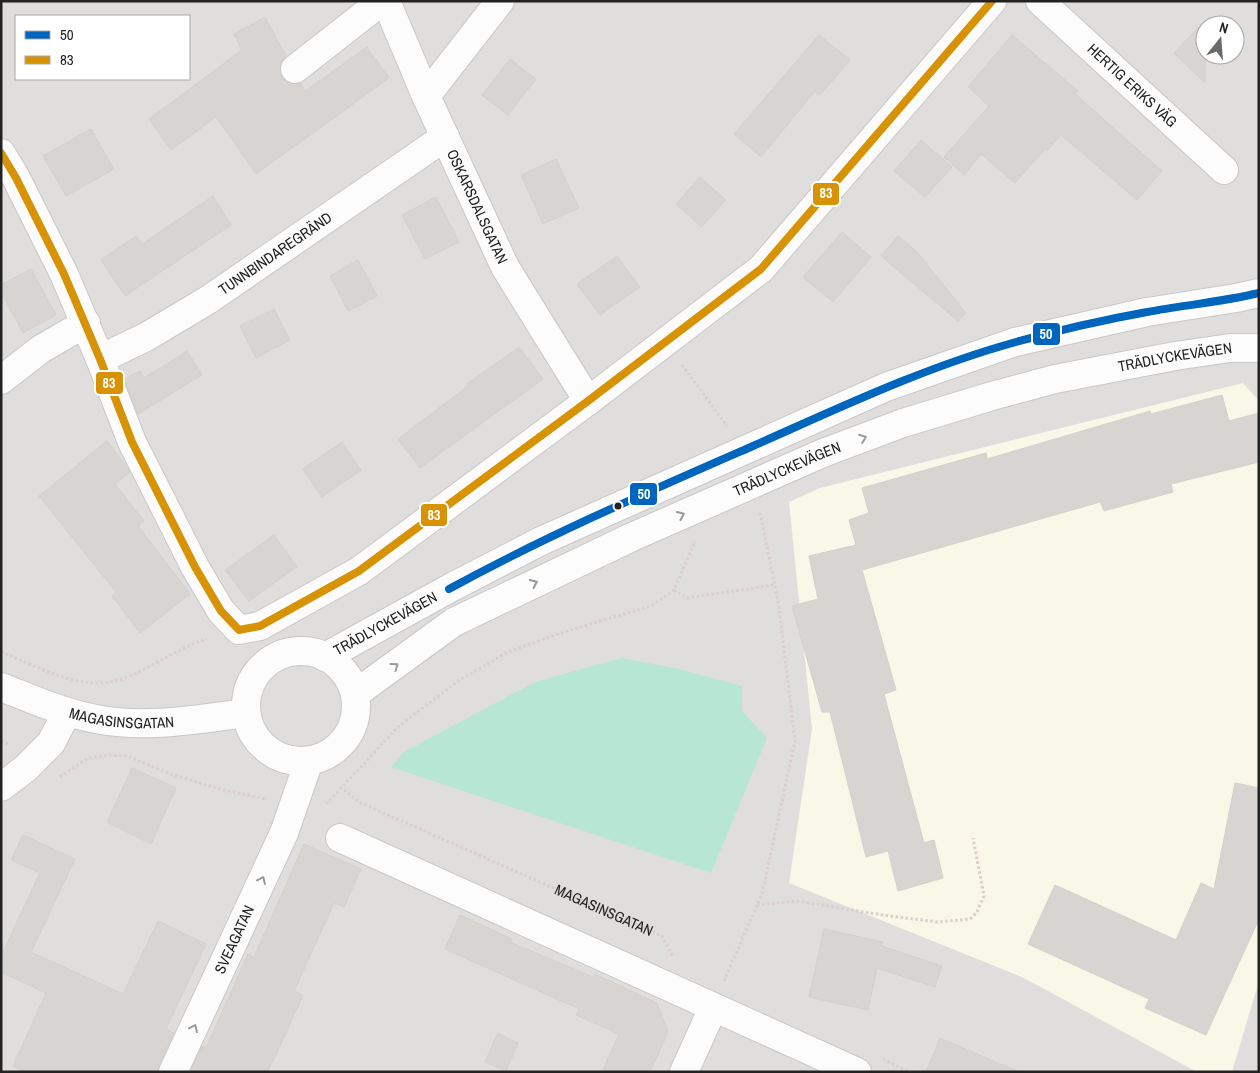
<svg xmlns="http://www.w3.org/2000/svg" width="1260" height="1073" viewBox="0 0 1260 1073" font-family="'Archivo Narrow',sans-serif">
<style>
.residential{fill:#dfdedc;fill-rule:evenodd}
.education{fill:#f8f7e8}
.pitch{fill:#b7e6d2}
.building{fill:#d7d4d2;stroke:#d3d0cc}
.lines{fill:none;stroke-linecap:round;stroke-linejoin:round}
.minor-casing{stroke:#c9c8c7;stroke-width:30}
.path{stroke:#dccecd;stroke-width:3;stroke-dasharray:2.5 2.5;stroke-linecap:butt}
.minor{stroke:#fdfcfc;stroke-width:28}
.bus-1-casing{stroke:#fff;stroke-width:11}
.bus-2-casing{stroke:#fff;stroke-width:11}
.bus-1{stroke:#0065bd;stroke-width:8}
.bus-2{stroke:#d79205;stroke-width:8}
.oneway{stroke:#9a9a9a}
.bus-dot{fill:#222;stroke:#fff;stroke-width:2}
.labels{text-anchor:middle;stroke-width:4;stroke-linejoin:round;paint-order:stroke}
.street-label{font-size:15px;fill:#222;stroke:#fff}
.line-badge{stroke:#fff;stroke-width:2}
.badge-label{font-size:14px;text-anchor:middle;font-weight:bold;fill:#fff}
</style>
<rect width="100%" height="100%" fill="#f0eeeb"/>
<!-- residential -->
<path class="residential" d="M1,1H1259V1072H1ZM16,16H189V79H16ZM1205,25H1235V55H1205Z"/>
<!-- education -->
<polygon class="education" points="1243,383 1259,401 1259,981 1232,1072 1197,1072 1024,978 789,883 812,729 789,502 820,488"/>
<!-- pitch -->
<polygon class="pitch" points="622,658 679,669 742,686 742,711 767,738 711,873 391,767 404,752 535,682"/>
<!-- building -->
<g class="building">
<polygon points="265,17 286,56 281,63 280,71 282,78 289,83 297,84 301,83 305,91 367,47 389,78 256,174 216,117 171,150 149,119 242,50 234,34"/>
<polygon points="1205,21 1205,83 1174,53"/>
<polygon points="819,35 850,60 820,95 815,91 761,157 734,134"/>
<polygon points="1012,35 1078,91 1075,94 1162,171 1137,200 1061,135 1048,150 1046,148 1015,183 981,154 964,175 944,157 989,106 968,87"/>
<polygon points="510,59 536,79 508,115 482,95"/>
<polygon points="91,129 114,169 66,196 43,156"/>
<polygon points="921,140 952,167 925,197 894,171"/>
<polygon points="556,159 579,208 543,224 521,175"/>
<polygon points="700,177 726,200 701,227 676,204"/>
<polygon points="213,196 231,225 125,296 101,260 136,236 142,244"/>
<polygon points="436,197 459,242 425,259 402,215"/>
<polygon points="842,232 871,257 833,302 803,277"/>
<polygon points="898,236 918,253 966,313 958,321 881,256"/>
<polygon points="617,256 640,287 600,315 577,284"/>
<polygon points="358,260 377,296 348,311 330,276"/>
<polygon points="31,269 56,315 23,333 1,292 1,285"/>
<polygon points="274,309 290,340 256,358 240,326"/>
<polygon points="519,347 543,379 420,468 398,439 468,386 467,384"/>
<polygon points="187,351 202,375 138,414 124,379 140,371 144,378"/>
<polygon points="1222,395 1229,421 1259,413 1259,462 1171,484 1173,492 1104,511 1100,502 862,570 896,690 884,694 924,843 934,840 943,878 898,891 888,851 866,857 830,712 822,712 792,606 818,599 809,556 856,545 849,520 869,513 862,488 986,453 987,459 1150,411 1151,414"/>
<polygon points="107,441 130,472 115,484 144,521 138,526 190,594 140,633 112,596 116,592 39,496"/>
<polygon points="342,442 361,470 322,497 303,469"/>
<polygon points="274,535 297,567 249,601 225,570"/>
<polygon points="132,768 176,788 151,844 107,822"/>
<polygon points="1235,783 1259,788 1259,919 1206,1035 1145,1008 1149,999 1028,944 1055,885 1176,940 1201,883 1214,889"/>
<polygon points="23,835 75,859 31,952 123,994 158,921 206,944 166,1029 174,1033 159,1065 158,1072 25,1072 13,1066 46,993 1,972 1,956 40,873 11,860"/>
<polygon points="304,844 361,869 344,907 334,903 294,991 303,995 275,1057 267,1072 190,1072 202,1046 206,1048 248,954 254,957"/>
<polygon points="460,915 512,939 510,942 593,977 595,974 657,1003 668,1032 650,1072 602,1072 619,1034 576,1015 579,1009 445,949"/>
<polygon points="824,929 883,942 882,946 942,966 935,987 877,968 868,1010 809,997"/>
<polygon points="498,1033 518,1043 506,1071 485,1062"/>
<polygon points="940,1038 1019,1072 926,1072"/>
</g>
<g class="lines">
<!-- minor casing -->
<g class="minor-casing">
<g id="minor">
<path id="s2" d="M386,1L426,96L505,267L588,401"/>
<path id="s3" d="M1040,1L1224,170"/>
<polyline points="295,69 382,1"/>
<polyline points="426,96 500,1"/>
<polyline points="1,153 16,178 64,274 100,359 132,442 195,567 221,611 239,630 260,626 359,571 588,401 761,269 992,1"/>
<path id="s4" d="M100,359L146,337L208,300L445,137"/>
<polyline points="1,380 41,349 86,323"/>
<circle cx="301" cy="706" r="55"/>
<path id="s5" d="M325,657L452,587L541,541L886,387L1015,342L1147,312L1236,298L1259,293"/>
<path id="s6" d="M1,687C32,699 63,713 96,719C145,729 198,719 246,713"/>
<path id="s7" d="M355,694L454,622L632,537L823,453L903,423L992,396L1055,379L1175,356L1230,348H1259"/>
<polyline points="1,787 26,768 51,743 67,712"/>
<polyline points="340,838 857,1072"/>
<path id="s8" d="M173,1072L284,833L309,761"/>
<polyline points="684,1072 713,1008"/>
</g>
</g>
<!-- path -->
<g class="path">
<polyline points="682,365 727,426"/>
<polyline points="674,590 687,598 774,585"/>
<path d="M1,652C39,667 83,694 125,678C153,667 178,648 207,639"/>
<polyline points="1,741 9,744"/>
<polyline points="60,777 88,758 110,755 127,756 170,774 219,789 266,799"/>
<path id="s1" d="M340,787L361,803L662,936L673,957"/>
<polyline points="326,804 399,726 461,679 508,652 564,632 651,606 674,590 695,541"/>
<polyline points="757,905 797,901 889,916 938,922 970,919 977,912 984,896 973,838"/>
<polyline points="724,981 762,894 795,741 779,607 760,512"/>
<polyline points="883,1059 909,1072"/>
</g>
<!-- minor -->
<use href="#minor" class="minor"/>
<!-- bus-1 casing -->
<g class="bus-1-casing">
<path id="bus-1" d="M449,589C548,535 650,491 753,446C839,408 925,367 1016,342C1059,330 1103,320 1147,312C1184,305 1222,302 1259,293"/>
</g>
<!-- bus-2 casing -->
<g class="bus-2-casing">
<polyline id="bus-2" points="1,153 16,178 64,274 100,359 132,442 195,567 221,611 239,630 260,626 359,571 588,401 761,269 992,1"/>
</g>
<!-- bus-1 -->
<use href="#bus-1" class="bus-1"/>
<!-- bus-2 -->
<use href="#bus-2" class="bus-2"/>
</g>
<!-- one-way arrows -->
<defs><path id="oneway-chevron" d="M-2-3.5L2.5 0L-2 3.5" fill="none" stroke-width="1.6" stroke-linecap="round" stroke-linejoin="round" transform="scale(1.25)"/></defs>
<g class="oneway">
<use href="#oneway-chevron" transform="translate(863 438) rotate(-20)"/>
<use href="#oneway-chevron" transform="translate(681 515) rotate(-24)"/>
<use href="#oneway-chevron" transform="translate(534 583) rotate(-25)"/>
<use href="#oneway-chevron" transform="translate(395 666) rotate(-36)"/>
<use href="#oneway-chevron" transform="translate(262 880) rotate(-65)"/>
<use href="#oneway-chevron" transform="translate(194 1028) rotate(-65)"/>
</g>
<!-- markers -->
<circle class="bus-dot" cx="618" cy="506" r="4.5"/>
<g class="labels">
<!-- street labels -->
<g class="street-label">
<text dy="5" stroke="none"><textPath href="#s3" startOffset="125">HERTIG ERIKS VÄG</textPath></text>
<text dy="5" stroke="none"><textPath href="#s2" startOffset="225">OSKARSDALSGATAN</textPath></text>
<text dy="5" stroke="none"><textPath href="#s4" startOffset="205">TUNNBINDAREGRÄND</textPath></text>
<text dy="5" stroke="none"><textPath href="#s7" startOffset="894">TRÄDLYCKEVÄGEN</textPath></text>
<text dy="5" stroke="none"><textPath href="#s7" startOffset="489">TRÄDLYCKEVÄGEN</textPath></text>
<text dy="5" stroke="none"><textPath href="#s5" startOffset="69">TRÄDLYCKEVÄGEN</textPath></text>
<text dy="5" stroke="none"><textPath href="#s6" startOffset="126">MAGASINSGATAN</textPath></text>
<text dy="5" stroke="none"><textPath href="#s1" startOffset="292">MAGASINSGATAN</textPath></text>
<text dy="5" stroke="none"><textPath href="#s8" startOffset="146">SVEAGATAN</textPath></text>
</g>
</g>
<g class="line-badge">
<rect x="812" y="182" width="28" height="24" rx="5" fill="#d79205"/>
<rect x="1032" y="322" width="29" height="24" rx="5" fill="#0065bd"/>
<rect x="95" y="371" width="29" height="24" rx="5" fill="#d79205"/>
<rect x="629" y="482" width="29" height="24" rx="5" fill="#0065bd"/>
<rect x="420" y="503" width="28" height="24" rx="5" fill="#d79205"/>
</g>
<g class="badge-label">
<text x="826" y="198">83</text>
<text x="1046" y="339">50</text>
<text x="109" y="388">83</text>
<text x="644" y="499">50</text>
<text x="434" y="520">83</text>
</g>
<!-- border -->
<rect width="1260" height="1073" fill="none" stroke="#222222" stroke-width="5"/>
<!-- legend -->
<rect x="15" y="15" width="175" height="65" fill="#ffffff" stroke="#a7a7a7"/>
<rect x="25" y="31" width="25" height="8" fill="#0065bd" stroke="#a7a7a7"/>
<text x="60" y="40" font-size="15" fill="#222222">50</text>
<rect x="25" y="56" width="25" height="8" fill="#d79205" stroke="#a7a7a7"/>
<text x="60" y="65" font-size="15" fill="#222222">83</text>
<!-- north arrow -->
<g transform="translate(1220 40) rotate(17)"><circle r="24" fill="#ffffff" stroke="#a7a7a7"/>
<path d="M0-4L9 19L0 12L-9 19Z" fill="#6a6968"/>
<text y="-8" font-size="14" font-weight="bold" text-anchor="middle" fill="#222222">N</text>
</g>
</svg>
